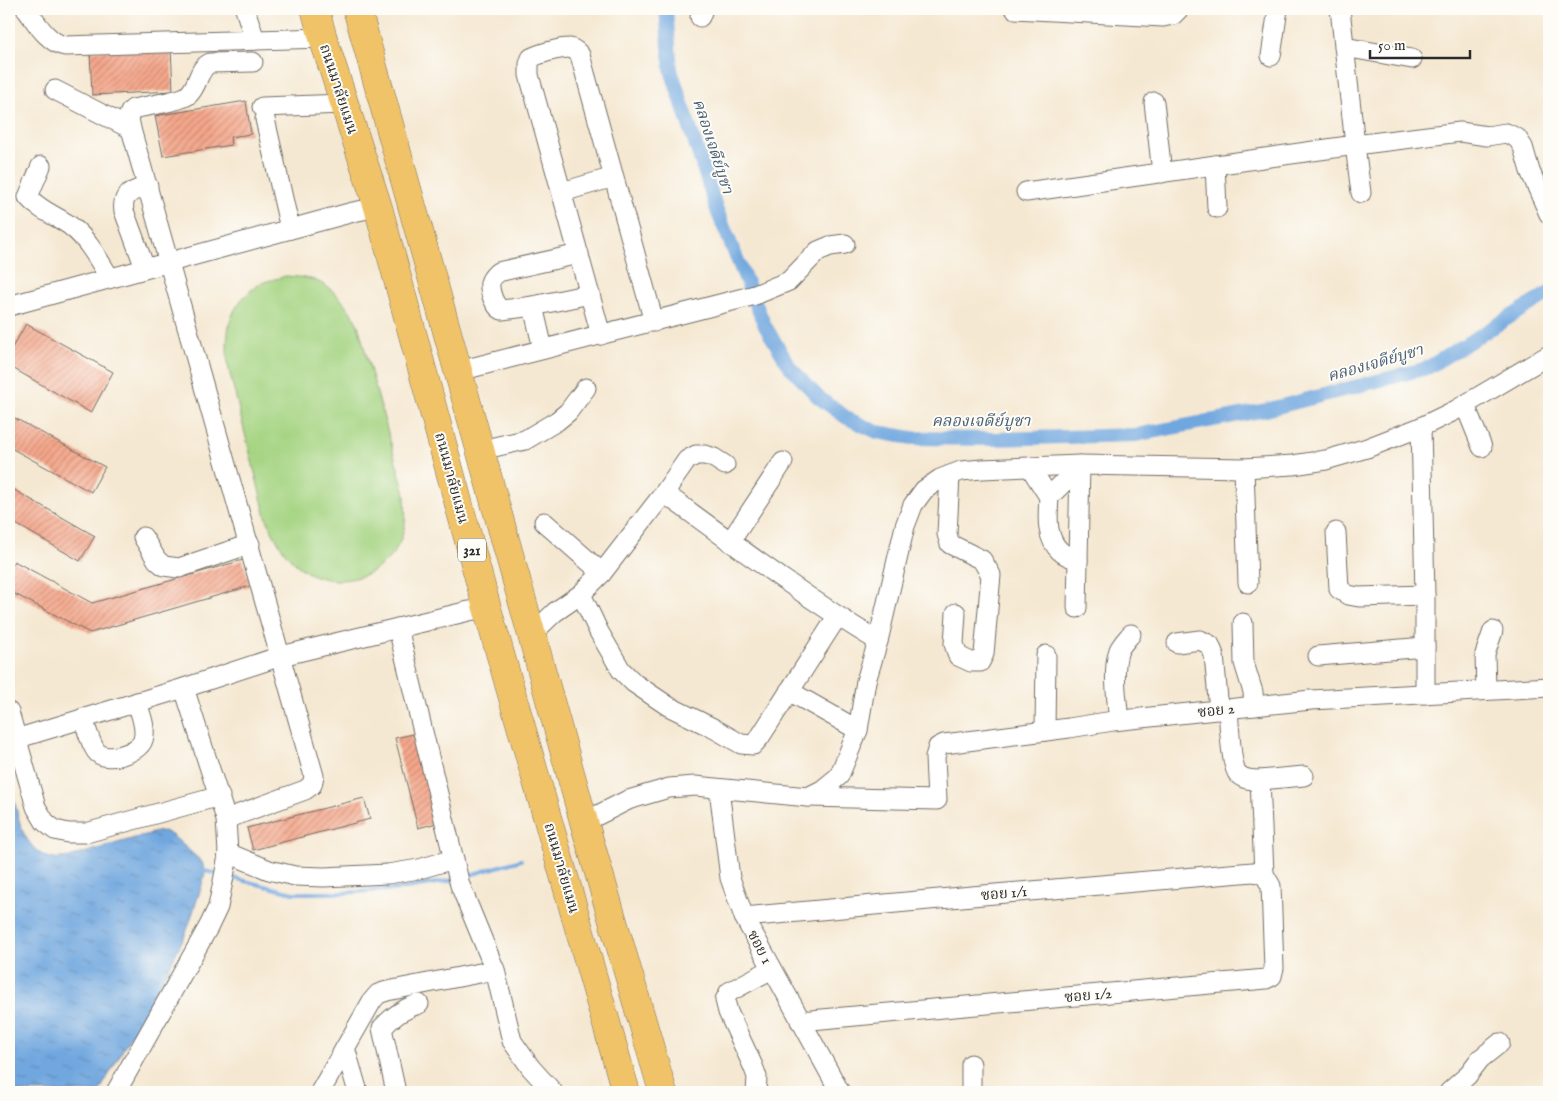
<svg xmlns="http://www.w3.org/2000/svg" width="1558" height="1101" viewBox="0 0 1558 1101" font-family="'IM FELL English','Noto Serif Thai',serif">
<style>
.pitch{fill:#a5d482;stroke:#688056}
.water{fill:url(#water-ripples);stroke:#4e6985}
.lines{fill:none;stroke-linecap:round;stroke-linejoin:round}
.stream{stroke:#71a7df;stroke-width:4}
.canal{stroke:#71a7df;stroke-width:14}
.building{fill:url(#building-hatch)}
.minor-casing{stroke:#726d65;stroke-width:21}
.highway-casing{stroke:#726d65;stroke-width:29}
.minor{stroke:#fff;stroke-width:19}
.highway{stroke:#f0c369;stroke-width:28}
.labels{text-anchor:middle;stroke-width:4;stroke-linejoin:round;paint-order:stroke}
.shield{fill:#fdfcf7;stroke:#6a6a68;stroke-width:1}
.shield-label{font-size:14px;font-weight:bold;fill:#2b2b2b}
.street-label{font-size:15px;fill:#2b2b2b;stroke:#fdfcf7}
.water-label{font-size:16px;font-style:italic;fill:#475d73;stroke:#fdfcf7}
</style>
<defs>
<pattern id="water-ripples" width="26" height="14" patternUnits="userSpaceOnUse" patternTransform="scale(1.25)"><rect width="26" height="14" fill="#71a7df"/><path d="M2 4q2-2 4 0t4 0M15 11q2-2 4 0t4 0" fill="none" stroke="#5d88b5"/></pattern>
<pattern id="building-hatch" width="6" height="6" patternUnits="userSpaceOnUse" patternTransform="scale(1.25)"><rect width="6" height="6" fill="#f5a78b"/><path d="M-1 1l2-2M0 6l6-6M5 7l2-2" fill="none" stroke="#c78872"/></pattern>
</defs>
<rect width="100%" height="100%" fill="#fdfcf7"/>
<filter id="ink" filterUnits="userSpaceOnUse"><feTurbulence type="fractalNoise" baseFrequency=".02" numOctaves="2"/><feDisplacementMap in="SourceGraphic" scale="10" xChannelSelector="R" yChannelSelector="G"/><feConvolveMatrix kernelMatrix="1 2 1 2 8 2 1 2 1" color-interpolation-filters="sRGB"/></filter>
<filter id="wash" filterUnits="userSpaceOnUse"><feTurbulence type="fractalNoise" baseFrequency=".0096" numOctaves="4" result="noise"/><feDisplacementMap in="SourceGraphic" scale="20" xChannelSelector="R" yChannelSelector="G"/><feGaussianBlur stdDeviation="1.12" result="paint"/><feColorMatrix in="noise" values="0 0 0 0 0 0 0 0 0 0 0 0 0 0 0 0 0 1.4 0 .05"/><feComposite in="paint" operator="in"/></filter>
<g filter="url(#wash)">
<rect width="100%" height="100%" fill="#f5e8d2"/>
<!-- pitch -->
<path class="pitch" d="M286,276C295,277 306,277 314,280C335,288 348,306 358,325L405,494C405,506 407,520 403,532C393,573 343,592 307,572C286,560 275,538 266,517L228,366C225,331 228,304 260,284C267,280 278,279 286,276Z"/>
<!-- water -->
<path class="water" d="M9,785C15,797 16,810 20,823C23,835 33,851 45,856C53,860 61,858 69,857L156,832L164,831L173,836L202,862L205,871L203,882L186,933L167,972L99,1092H9Z"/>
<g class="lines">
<!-- stream -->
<g class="stream">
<polyline points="205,871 220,874"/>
<polyline points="229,877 293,893 342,893 400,889 454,880"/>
<polyline points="463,877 521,860"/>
</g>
<!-- canal -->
<polyline class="canal" points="666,9 671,70 718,213 765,326 790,367 818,397 847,418 877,432 912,438 993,439 1136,435 1266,410 1427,368 1549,293"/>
</g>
<g id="blocks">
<!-- building -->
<g class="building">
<polygon points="171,48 173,91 92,95 90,51"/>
<polygon points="246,101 251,134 230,137 231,145 163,156 155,116"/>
<polygon points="26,324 113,372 91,413 9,366 9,353"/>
<polygon points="9,415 105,467 91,492 9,447"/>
<polygon points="9,487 95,536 80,561 9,520"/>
<polygon points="243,560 250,586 90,633 9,591 9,572 14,561 92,603"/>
<polygon points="418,733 441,822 418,828 395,738"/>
<polygon points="364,798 370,819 253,850 247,828"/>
</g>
</g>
</g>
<g filter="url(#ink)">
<use href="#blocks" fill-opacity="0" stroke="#726d65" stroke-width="1"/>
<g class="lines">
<!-- minor casing -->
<g class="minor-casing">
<g id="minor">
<path d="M26,9C36,22 48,43 65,46L323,38"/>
<polyline points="245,9 255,40"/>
<polyline points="1015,9 1163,17 1173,15 1179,9"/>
<polyline points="700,17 703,9"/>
<polyline points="1344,47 1412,59"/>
<polyline points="1271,56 1278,9"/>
<polyline points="55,90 131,129"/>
<polyline points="1154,102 1162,173"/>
<polyline points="262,107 344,104"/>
<polyline points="265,119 290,229"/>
<polyline points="1215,165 1217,208"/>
<path d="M41,166L28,197C42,213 59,216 73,228C89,241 99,261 110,278"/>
<polyline points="562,192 614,177"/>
<polyline points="1026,192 1355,145 1340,9"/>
<polyline points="1361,193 1355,145 1460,132 1487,136 1506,133 1517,138 1523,147 1530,171 1549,214"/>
<path d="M579,254L498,272C495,275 491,278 490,283C489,291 494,306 502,310L533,306L590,294"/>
<path d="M145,268L124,211C121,193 134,191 148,186"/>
<polyline points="9,306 353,212 378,207"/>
<polyline points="533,306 543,349"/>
<path d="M601,335L529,75V64L531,58C540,53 560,48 570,48C575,49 577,52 580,55L654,322"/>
<polyline points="459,371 755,295 789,281 818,251 830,246 845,244"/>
<polyline points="1465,405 1482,447"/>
<polyline points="1421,427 1425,595 1425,694"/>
<polyline points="481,450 525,440 557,421 568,412 586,388"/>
<polyline points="1030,467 1049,497"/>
<polyline points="1244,468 1248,583"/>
<polyline points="950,475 947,534 950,544 982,560 991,575 984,654 980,662 971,662 958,656 954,644 956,613"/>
<path d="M664,493C734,544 804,597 878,641"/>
<polyline points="544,522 602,573"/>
<polyline points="1336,532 1339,589 1348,595 1359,597 1425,595"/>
<polyline points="143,537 157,560 164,566 179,568 250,544"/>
<polyline points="730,542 783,462"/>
<path d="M1078,560C1072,558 1064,555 1060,551C1045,537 1048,515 1049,497L1067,479L1079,472"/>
<polyline points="581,594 599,632 621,670 634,683 668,706 713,728 741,744 753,745 760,737 837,617"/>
<polyline points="1077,608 1080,465"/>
<polyline points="1243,623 1244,663 1253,692 1254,706"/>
<polyline points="398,628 460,885 495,970 512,1041 531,1068 553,1092"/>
<polyline points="532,634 555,612 581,594 602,573 664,493 687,460 696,455 705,455 714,458 725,465"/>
<polyline points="1177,643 1200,640 1210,645 1214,655 1219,710"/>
<polyline points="1318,656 1425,647"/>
<polyline points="1486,690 1485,654 1493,631"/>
<polyline points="789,691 858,730"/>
<polyline points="9,712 36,807 45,822 55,830 68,833 86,833 220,796"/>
<path d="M83,718C86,727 90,743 96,751C105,764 139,753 143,740C147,728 140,713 137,702"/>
<path d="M1119,720C1117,701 1112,668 1119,650C1122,644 1127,639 1131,634"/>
<polyline points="1045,731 1046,655"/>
<polyline points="9,741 184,688 281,656 469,611 487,608"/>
<polyline points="1260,780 1304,776"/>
<polyline points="719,789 730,878 744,917 840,1092"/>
<polyline points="809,797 937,800 935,757 938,747 944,744 1069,728 1113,721 1311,700 1549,687"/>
<path d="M226,819L305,790L312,785L314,776L131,129C130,121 126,114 133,109C145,106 181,101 188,95C199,86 197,69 210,63L253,62"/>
<polyline points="584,822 628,800 669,788 695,786 808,797 822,790 839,776 858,730 866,681 878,641 905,526 913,505 924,490 940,479 961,471 982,469 1080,465 1244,468 1293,465 1326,460 1367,448 1421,427 1456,410 1549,355"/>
<polyline points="228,853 269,870 295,876 324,877 388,874 419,869 454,859"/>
<polyline points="744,917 972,896 1253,872 1264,874"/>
<path d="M800,1021L1266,979L1272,976L1274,968L1271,886L1264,874L1260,780C1252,780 1244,780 1238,774C1231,767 1229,721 1228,709"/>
<polyline points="345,1048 358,1092"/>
<polyline points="971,1064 971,1092"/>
<polyline points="116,1092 209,926 218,907 227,861 228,853 226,819 184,688"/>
<polyline points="320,1092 372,1001 378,994 387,991 495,970"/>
<path d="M396,1092L382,1028C392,1017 404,1008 419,1004"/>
<polyline points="756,1092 757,1077 753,1066 728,1012 725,1000 729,992 772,969"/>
<polyline points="1449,1092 1467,1076 1480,1059 1500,1043"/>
</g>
</g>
<!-- highway casing -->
<g class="highway-casing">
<g id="highway">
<polyline points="315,9 323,38 378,207 487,608 626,1092"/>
<polyline points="357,9 584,822 663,1092"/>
</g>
</g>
<!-- minor -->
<use href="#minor" class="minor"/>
<!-- highway -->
<use href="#highway" class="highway"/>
</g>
</g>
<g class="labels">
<!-- shield labels -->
<rect class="shield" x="458" y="538.5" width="28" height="23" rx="4"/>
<g class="shield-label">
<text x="472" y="555">321</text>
</g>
<!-- street labels -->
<g class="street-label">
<text transform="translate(339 89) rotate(72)" y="5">ถนนมาลัยแมน</text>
<text transform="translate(452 478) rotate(75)" y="5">ถนนมาลัยแมน</text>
<text transform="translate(1216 710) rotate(-6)" y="5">ซอย 2</text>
<text transform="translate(562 868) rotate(74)" y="5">ถนนมาลัยแมน</text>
<text transform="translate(1004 893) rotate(-5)" y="5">ซอย 1/1</text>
<text transform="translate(760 947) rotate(62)" y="5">ซอย 1</text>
<text transform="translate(1088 995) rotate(-5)" y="5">ซอย 1/2</text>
</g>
<!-- water labels -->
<g class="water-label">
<text transform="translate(714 146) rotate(72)" y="6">คลองเจดีย์บูชา</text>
<text transform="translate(1375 362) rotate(-16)" y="6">คลองเจดีย์บูชา</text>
<text x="981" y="426">คลองเจดีย์บูชา</text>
</g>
</g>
<!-- margin -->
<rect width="1558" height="1101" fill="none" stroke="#fdfcf7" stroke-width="30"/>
<!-- scale -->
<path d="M1370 50v8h100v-8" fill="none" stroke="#2b2b2b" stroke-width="2.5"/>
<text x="1378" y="50" font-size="15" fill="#2b2b2b" stroke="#fdfcf7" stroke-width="4" paint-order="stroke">50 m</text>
</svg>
